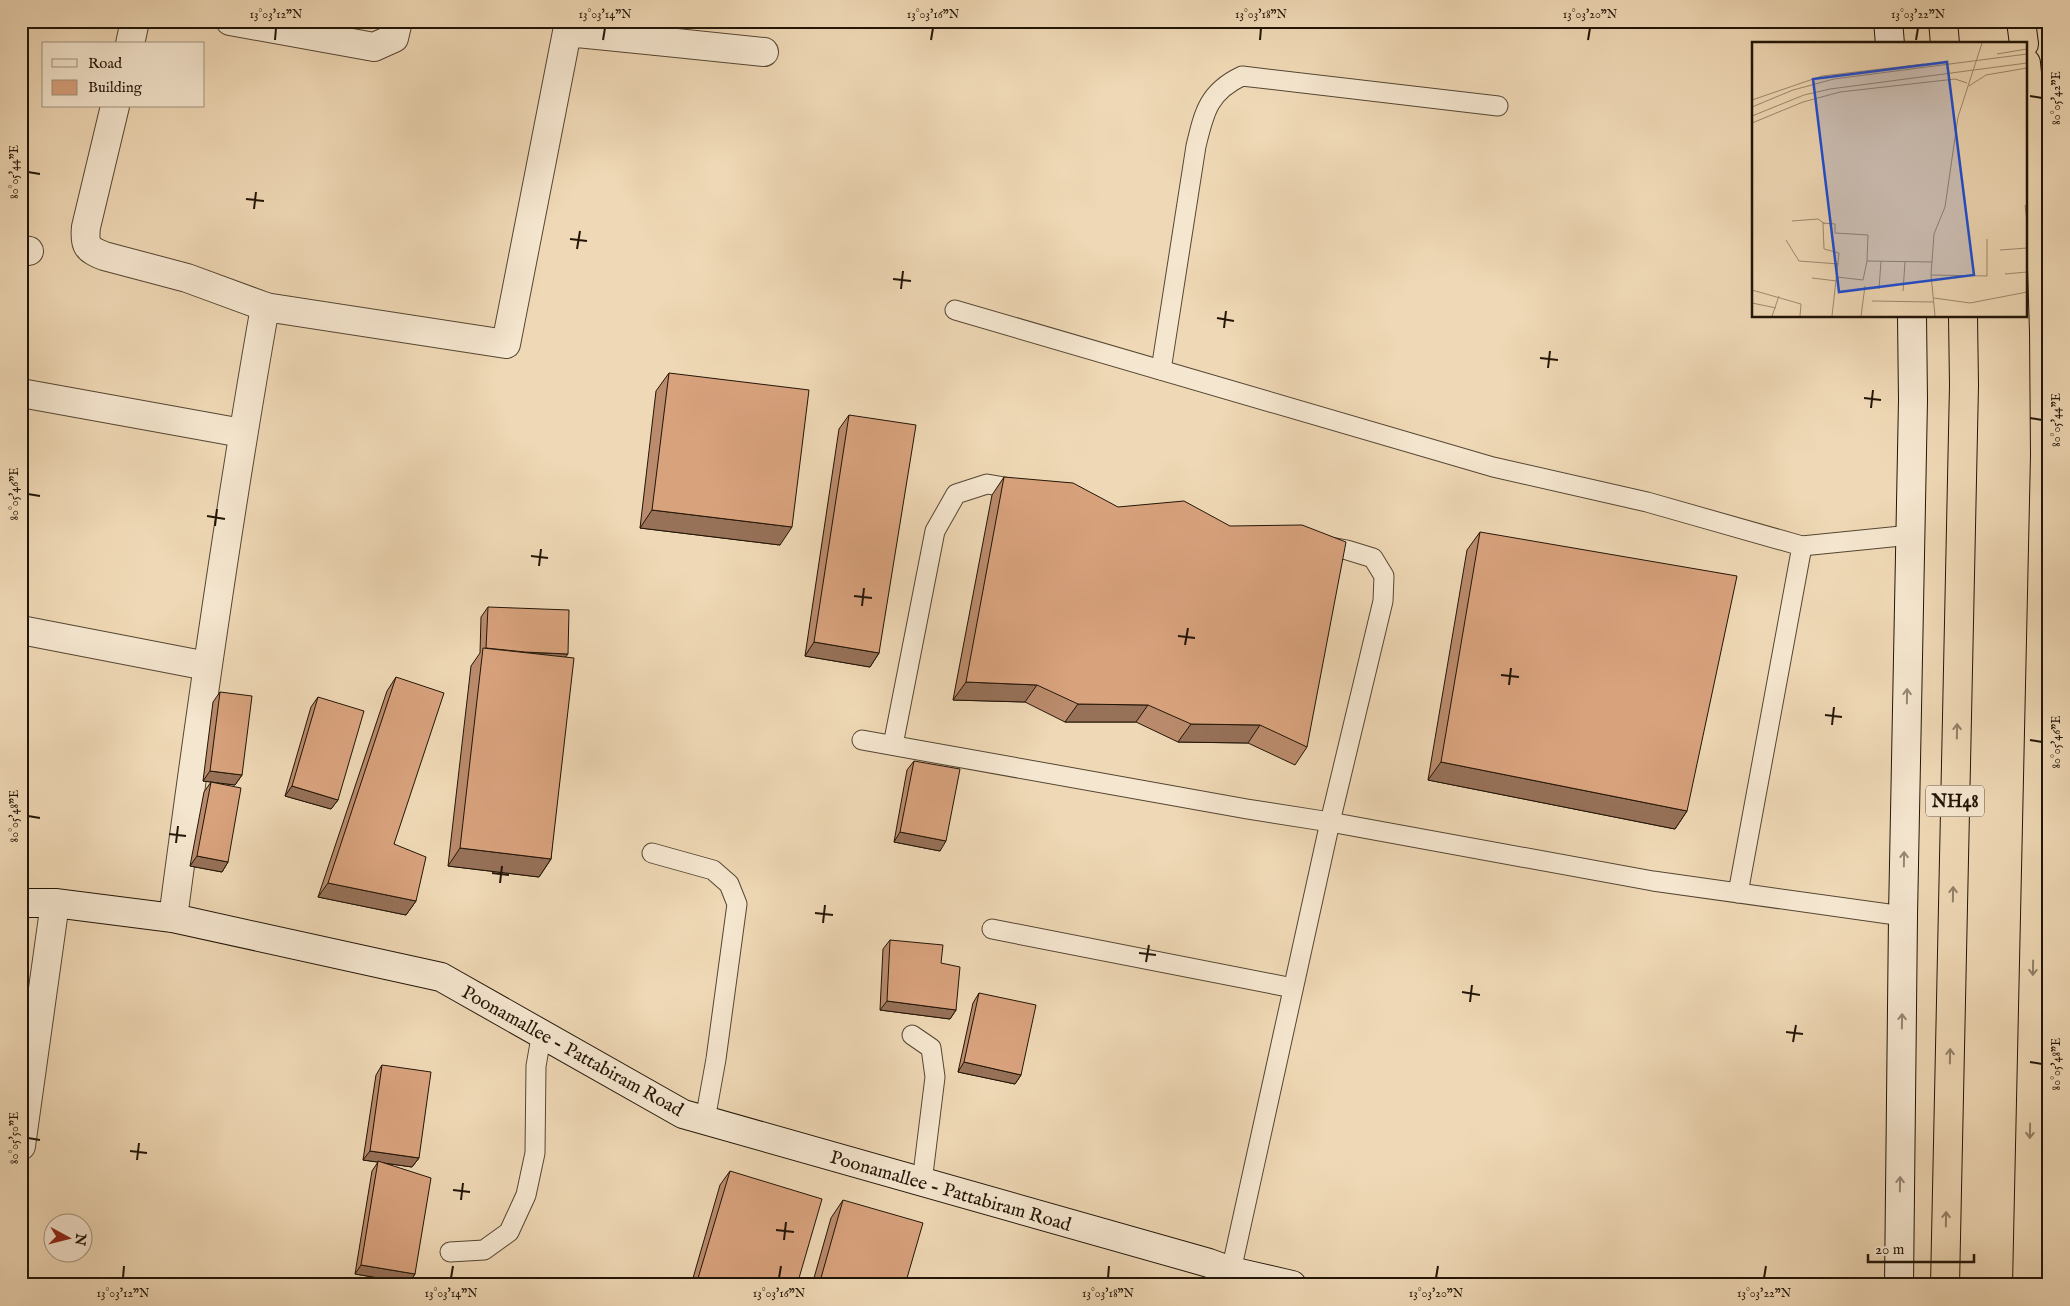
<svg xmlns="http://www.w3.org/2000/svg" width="2070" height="1306" viewBox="0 0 2070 1306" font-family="'IM FELL English',serif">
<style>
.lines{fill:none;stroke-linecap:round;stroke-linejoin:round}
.lane-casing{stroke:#554632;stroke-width:21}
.street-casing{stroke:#554632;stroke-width:30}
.secondary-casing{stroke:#221507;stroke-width:30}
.highway-casing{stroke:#221507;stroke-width:30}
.lane{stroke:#f5e6cf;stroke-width:19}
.street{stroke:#f5e6cf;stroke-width:28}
.secondary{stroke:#f5e6cf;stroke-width:28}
.highway{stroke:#efd8b5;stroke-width:28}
.wall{fill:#ba8b6c;stroke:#221507}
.shaded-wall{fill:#977158;stroke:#221507}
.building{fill:#d8a27d;stroke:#221507}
.oneway{stroke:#968875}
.oneway2{stroke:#938067}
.ticks{fill:none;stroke:#221507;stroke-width:2}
.labels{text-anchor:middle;stroke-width:4.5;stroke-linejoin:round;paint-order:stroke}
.shield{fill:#f5e6cf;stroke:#615443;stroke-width:1}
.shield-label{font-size:18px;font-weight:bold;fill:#221507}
.street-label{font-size:19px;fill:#221507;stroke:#f5e6cf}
.inset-road{fill:none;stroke:#9d8a6f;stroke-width:1}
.view{fill:#1d4ed8;fill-opacity:0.15;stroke:#1d4ed8;stroke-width:2.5}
.inset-edge{fill:none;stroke:#221507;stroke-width:2.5}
.neatline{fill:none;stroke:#221507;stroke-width:2}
.ticks-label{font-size:12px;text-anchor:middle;fill:#221507}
</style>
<rect width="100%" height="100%" fill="#efd8b5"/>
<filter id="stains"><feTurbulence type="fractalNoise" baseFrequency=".004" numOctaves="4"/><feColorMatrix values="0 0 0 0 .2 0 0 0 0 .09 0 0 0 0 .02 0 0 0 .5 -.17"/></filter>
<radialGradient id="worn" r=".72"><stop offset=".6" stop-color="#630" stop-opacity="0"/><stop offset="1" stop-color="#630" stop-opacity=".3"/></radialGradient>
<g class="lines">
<!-- lane casing -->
<g class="lane-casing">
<g id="lane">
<polyline points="955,310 1493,467 1647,502 1802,546 1911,535"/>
<path d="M1161,370L1196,146C1204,113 1208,92 1242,76L1498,106"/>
<polyline points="862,740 1247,809 1330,822 1653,881 1903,916"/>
<polyline points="893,745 935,531 956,494 987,484 1022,490"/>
<polyline points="652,853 713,870 729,884 737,904 716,1059 705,1120"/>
<polyline points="1738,893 1802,546"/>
<polyline points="992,929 1293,988"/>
<polyline points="912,1035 931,1048 935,1077 922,1182"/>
<polyline points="450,1252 484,1250 509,1232 526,1195 535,1153 536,1066 542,1032"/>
<polyline points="1231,1271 1330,822 1383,601 1384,576 1373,558 1347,550 1319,545"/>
</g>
</g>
<!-- street casing -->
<g class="street-casing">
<g id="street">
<polyline points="230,21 374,47 394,38 398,21"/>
<polyline points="657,41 764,52"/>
<polyline points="130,44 135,21"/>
<path d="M115,106L86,227C84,246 87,249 104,256L187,278L266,307"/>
<polyline points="21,250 29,251"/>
<polyline points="21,393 242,433"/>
<polyline points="21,630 207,666"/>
<path d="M173,918C200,714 229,510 265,307L506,344L567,32L657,41L660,21"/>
<polyline points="21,1146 55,903"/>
</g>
</g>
<!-- secondary casing -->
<g class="secondary-casing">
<g id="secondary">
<polyline points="1888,21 1890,44"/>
<polyline points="21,903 55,903 173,918 441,977 683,1114 1209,1263 1231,1271 1292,1285"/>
<polyline points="1899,1285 1903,916 1913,400 1912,316"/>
</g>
</g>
<!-- highway casing -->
<g class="highway-casing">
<g id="highway">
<polyline points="1943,21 1945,44"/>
<polyline points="2021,21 2024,44"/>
<polyline points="2026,63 2040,205 2044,332 2045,455 2027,1285"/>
<polyline points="1945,1285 1964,385 1963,316"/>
</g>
</g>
<!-- lane -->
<use href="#lane" class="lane"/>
<!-- street -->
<use href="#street" class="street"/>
<!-- secondary -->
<use href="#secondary" class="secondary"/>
<!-- highway -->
<use href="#highway" class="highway"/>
</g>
<!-- wall -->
<g class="wall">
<polygon points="669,373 780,545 640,528 656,391"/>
<polygon points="849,415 879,653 870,667 805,656 839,429"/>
<polygon points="1004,477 1307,747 1295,765 1248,743 1178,742 1136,722 1065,722 1025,702 953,700 992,495"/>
<polygon points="1480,532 1687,811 1675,829 1428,780 1467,550"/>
<polygon points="488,607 566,657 551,859 539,877 448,866 471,666 480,653 481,617"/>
<polygon points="396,677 394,844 416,901 406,915 318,897 387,691"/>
<polygon points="220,692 242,775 235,785 203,781 213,702"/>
<polygon points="318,697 338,800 331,809 285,796 311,707"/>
<polygon points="914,761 940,851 894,842 907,770"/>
<polygon points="211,782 228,862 222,872 190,866 204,792"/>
<polygon points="890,940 941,963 956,1010 950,1019 880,1010 883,949"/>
<polygon points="979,993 1021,1075 1015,1084 958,1072 973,1003"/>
<polygon points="382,1065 419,1158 412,1167 383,1163 415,1274 409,1283 355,1274 372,1171 378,1162 363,1160 376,1075"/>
<polygon points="730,1171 797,1285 691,1285 720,1185"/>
<polygon points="843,1200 905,1285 812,1285 831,1218"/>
</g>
<!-- shaded-wall -->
<g class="shaded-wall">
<polygon points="652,510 792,527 780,545 640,528"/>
<polygon points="814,642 879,653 870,667 805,656"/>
<polygon points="486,651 568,654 561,663"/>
<polygon points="966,682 1037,685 1025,702 953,700"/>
<polygon points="1078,704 1148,705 1136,722 1065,722"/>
<polygon points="1191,724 1260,725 1248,743 1178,742"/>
<polygon points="1441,762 1687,811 1675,829 1428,780"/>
<polygon points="210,771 242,775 235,785 203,781"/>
<polygon points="292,786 338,800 331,809 285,796"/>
<polygon points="900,832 946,841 940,851 894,842"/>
<polygon points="460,848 551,859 539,877 448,866"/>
<polygon points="197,856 228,862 222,872 190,866"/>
<polygon points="328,883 416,901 406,915 318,897"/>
<polygon points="887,1001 956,1010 950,1019 880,1010"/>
<polygon points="964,1062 1021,1075 1015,1084 958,1072"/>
<polygon points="370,1151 419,1158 412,1167 363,1160"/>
<polygon points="361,1265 415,1274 409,1283 355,1274"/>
</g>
<!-- building -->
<g class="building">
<polygon points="669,373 809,390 792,527 652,510"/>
<polygon points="849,415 916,425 879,653 814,642"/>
<polygon points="1004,477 1073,483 1118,507 1184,501 1230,526 1302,525 1346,542 1307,747 1260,725 1191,724 1148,705 1078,704 1037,685 966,682"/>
<polygon points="1480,532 1737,576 1687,811 1441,762"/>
<polygon points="488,607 569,610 568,654 525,652 486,648"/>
<polygon points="483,648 574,658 551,859 460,848"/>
<polygon points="396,677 444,693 394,844 426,857 416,901 328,883"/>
<polygon points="220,692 252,696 242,775 210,771"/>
<polygon points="318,697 364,711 338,800 292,786"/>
<polygon points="914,761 960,769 946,841 900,832"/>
<polygon points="211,782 241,788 228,862 197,856"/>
<polygon points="890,940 943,945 941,963 960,967 956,1010 887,1001"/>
<polygon points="979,993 1036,1005 1021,1075 964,1062"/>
<polygon points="382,1065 431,1072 419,1158 370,1151"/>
<polygon points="378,1161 431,1178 415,1274 361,1265"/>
<polygon points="730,1171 822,1199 797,1285 696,1285"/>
<polygon points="843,1200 923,1223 905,1285 819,1285"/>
</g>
<!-- one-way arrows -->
<defs><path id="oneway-shaft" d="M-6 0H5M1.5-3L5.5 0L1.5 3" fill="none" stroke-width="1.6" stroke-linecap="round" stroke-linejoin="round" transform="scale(1.25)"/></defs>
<g class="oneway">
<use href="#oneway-shaft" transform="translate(1907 696) rotate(-89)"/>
<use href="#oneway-shaft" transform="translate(1904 859) rotate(-89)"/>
<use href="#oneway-shaft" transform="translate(1902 1021) rotate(-89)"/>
<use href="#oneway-shaft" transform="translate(1900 1184) rotate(-89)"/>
</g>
<g class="oneway2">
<use href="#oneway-shaft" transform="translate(1957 731) rotate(-89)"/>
<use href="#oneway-shaft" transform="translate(1953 894) rotate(-89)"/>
<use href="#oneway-shaft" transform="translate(2033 968) rotate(91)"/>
<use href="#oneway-shaft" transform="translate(1950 1056) rotate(-89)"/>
<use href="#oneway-shaft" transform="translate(2030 1131) rotate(91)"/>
<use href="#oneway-shaft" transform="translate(1946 1219) rotate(-89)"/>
</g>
<!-- ticks -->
<path class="ticks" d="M275,40L276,28M603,40L605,28M931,40L933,28M1260,40L1261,28M1588,40L1590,28M1916,40L1918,28M2030,96L2042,98M28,172L40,174M246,199L264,201M254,209L256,192M570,239L587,241M577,249L580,231M893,279L911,281M901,289L903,271M1217,318L1234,321M1224,328L1226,311M1540,358L1558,360M1548,368L1550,351M1864,398L1881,400M1871,408L1873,390M2030,418L2042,420M28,494L40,496M207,516L225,519M215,526L217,509M531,556L548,558M539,566L541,549M854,596L872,598M862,606L864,588M1178,636L1195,638M1185,645L1188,628M1501,675L1519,677M1509,685L1511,668M1825,715L1842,717M1832,725L1834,707M2030,740L2042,742M28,816L40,818M169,834L186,836M176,843L178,826M492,873L509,875M500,883L502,866M815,913L833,915M823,923L825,905M1139,953L1156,955M1146,962L1149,945M1462,992L1480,995M1470,1002L1472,985M1786,1032L1803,1034M1793,1042L1796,1025M2030,1062L2042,1064M28,1138L40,1140M130,1151L147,1153M137,1160L139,1143M453,1190L470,1192M461,1200L463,1183M776,1230L794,1232M784,1240L786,1222M123,1278L124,1266M451,1278L453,1266M779,1278L781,1266M1108,1278L1109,1266M1436,1278L1438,1266M1764,1278L1766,1266"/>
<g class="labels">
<!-- shield labels -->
<rect class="shield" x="1926" y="785.5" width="58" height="31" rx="4"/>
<g class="shield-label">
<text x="1955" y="807">NH48</text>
</g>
<!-- street labels -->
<g class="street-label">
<text transform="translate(573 1050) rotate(29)" y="7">Poonamallee - Pattabiram Road</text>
<text transform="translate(951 1190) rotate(16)" y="7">Poonamallee - Pattabiram Road</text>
</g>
</g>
<!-- overview -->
<g transform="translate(1752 42)">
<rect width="275" height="275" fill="#efd8b5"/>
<path class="inset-road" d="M245,12L275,7M217,44L234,33L275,26M0,58L70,34L172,22M0,65L41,48L82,37L275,12M0,74L52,53L78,47L275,21M0,81L51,60L88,50L203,37L215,41M273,163L275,179M40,179L66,177L73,182M34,198L47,219L87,222M248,208L275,206M253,232L275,230M179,233L235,234V197M85,235L111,238L115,219M60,236L85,239M127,247L129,219M0,248L49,262L48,274M151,249L153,220M182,256L218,261L275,250M120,259L181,260M0,261L24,266M20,274L27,254M80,274L87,211L72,207L71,181L83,182V191L116,193L115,219L180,220M109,274L113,244M183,274L179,233L182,192L193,165L206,75L230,1"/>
<path class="view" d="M195,20L222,233L87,250L61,37Z"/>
<rect width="275" height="275" class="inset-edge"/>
</g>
<!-- margin -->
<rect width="2070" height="1306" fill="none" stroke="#efd8b5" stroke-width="55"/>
<!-- legend -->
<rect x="42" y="42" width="162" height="65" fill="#f5e6cf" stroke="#a1927f"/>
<rect x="52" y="59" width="25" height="8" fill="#f5e6cf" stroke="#a1927f"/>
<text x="88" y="68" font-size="15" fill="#221507">Road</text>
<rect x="52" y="80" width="25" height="15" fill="#d8a27d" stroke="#a1927f"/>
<text x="88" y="92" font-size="15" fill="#221507">Building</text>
<!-- north arrow -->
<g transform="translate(68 1238) rotate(97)"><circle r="24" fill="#f5e6cf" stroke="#a1927f"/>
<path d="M0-4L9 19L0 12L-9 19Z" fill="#8f2418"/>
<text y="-8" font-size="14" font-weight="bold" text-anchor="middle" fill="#221507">N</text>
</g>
<!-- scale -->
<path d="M1868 1254v8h106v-8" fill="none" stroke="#221507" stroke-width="2.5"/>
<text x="1875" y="1254" font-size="15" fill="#221507" stroke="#f5e6cf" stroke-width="4" paint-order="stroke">20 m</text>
<rect x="28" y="28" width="2014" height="1250" class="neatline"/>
<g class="ticks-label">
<text x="276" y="18">13°03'12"N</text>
<text x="605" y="18">13°03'14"N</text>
<text x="933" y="18">13°03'16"N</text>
<text x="1261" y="18">13°03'18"N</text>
<text x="1590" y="18">13°03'20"N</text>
<text x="1918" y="18">13°03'22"N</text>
<text transform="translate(2056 98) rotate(-90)" y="4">80°05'42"E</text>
<text transform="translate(14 172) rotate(-90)" y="4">80°05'44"E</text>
<text transform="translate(2056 420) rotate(-90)" y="4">80°05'44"E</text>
<text transform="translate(14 494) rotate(-90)" y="4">80°05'46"E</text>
<text transform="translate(2056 742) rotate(-90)" y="4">80°05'46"E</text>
<text transform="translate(14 816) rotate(-90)" y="4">80°05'48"E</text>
<text transform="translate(2056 1064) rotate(-90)" y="4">80°05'48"E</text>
<text transform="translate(14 1138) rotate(-90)" y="4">80°05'50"E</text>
<text x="123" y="1297">13°03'12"N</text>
<text x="451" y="1297">13°03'14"N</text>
<text x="779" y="1297">13°03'16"N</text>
<text x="1108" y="1297">13°03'18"N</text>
<text x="1436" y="1297">13°03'20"N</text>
<text x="1764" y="1297">13°03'22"N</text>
</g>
<rect width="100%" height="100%" filter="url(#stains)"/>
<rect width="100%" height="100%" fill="url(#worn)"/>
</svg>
